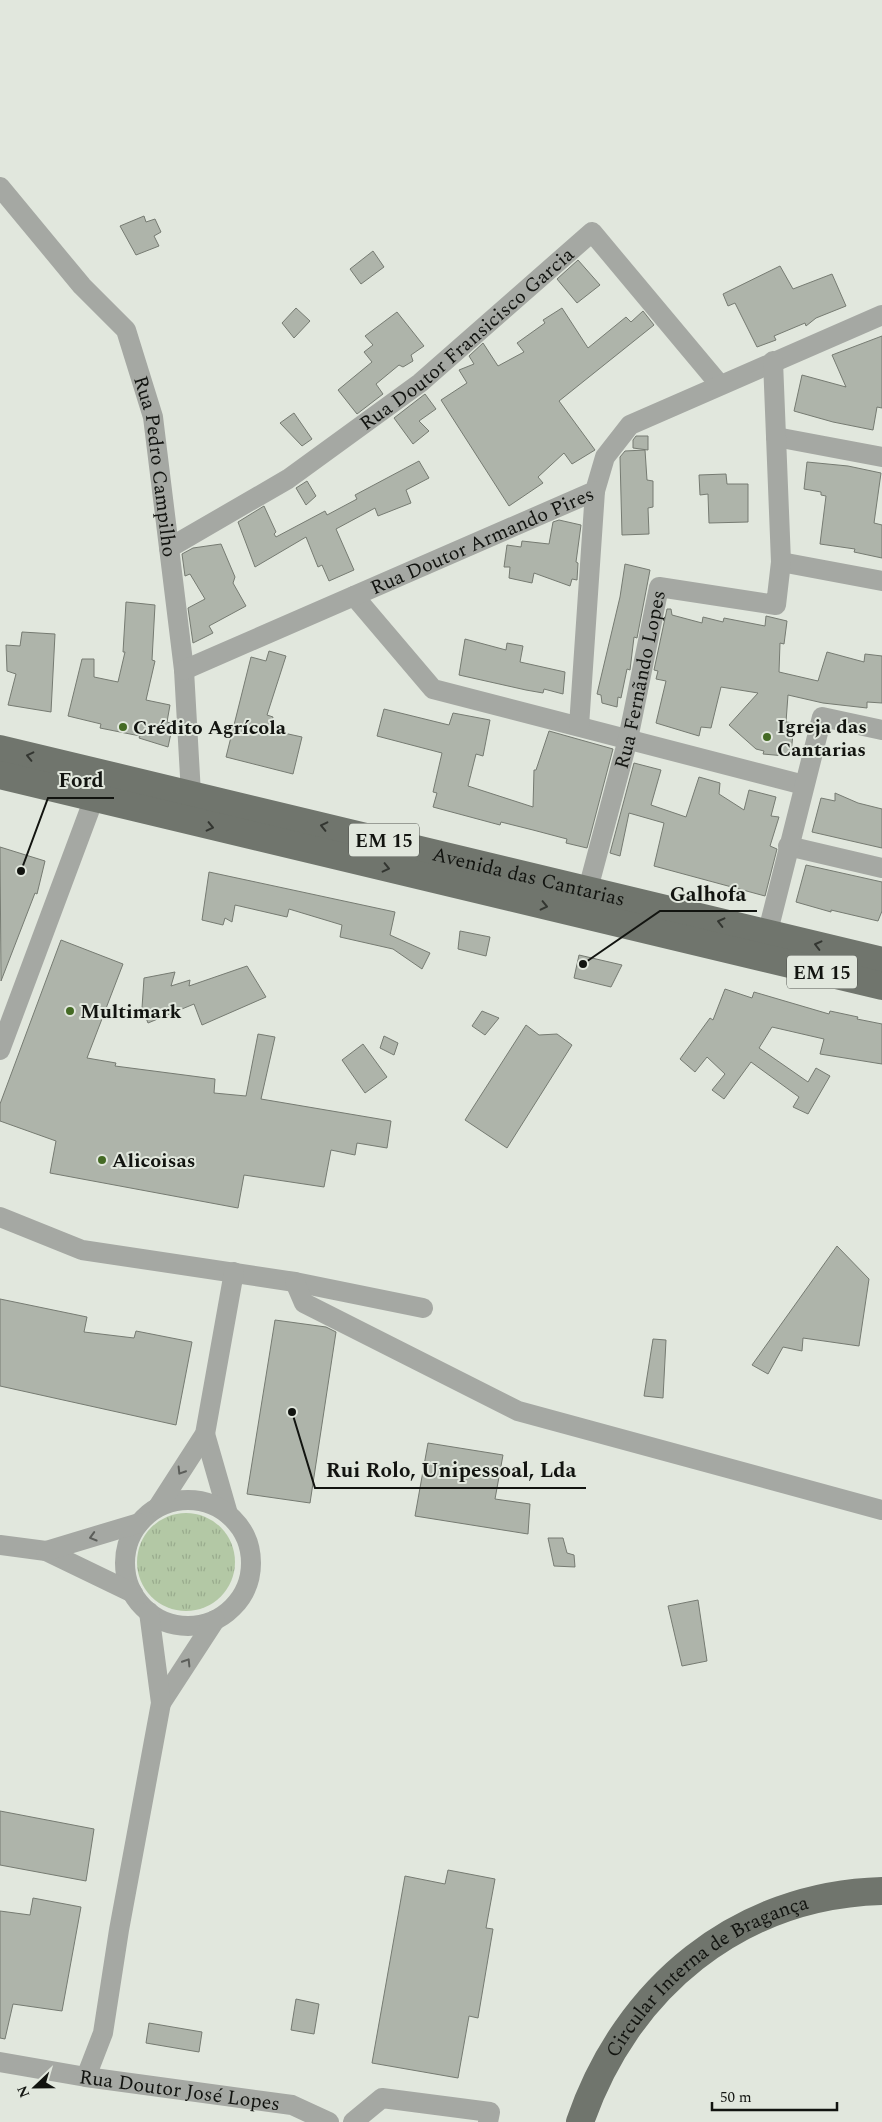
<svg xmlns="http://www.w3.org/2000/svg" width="882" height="2122" viewBox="0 0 882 2122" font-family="Spectral,serif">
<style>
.grass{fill:url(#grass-tufts)}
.building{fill:#aeb4aa;stroke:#767b72}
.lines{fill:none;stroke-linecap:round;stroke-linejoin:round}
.minor{stroke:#a5a8a3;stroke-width:20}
.primary{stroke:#70756d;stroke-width:28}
.oneway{stroke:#333631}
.oneway2{stroke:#5c5e5a}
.poi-dot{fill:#446a24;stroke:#e1e7dd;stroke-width:2}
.labels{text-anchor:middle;stroke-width:4;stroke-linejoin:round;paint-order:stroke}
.shield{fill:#e1e7dd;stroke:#50534e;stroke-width:1}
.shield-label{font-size:19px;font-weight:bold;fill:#121410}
.street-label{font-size:20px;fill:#121410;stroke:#e1e7dd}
.poi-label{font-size:20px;font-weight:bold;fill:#121410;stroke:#e1e7dd;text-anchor:start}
.leader{fill:none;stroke:#121410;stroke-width:2}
.callout-dot{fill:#121410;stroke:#e1e7dd;stroke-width:2}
.callout-label{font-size:21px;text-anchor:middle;font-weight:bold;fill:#121410;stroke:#e1e7dd;stroke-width:4;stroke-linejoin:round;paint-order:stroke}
</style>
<defs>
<pattern id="grass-tufts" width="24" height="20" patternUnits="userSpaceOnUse" patternTransform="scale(1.25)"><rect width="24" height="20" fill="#b3c8a5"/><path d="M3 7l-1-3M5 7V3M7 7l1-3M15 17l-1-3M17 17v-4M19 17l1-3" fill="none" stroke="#99ab8d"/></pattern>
</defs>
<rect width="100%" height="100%" fill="#e1e7dd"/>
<!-- grass -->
<circle class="grass" cx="186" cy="1562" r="49"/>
<!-- building -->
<g class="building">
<polygon points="144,216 146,222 155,219 161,232 154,236 159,246 136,255 120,226"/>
<polygon points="373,251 384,267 361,284 350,269"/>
<polygon points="578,260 600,285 577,303 557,279"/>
<polygon points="780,266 793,289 832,274 846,306 816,318 806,326 805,323 774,336 776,340 757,347 735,303 728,306 723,294"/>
<polygon points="296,308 310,321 294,338 282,323"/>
<polygon points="562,308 588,348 626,317 631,322 643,311 654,325 559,401 595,450 572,464 564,453 538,477 543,483 509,506 441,400 467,383 459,370 474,364 469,356 483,343 498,366 524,352 517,343 545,323 543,320"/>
<polygon points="397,312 424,346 411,355 413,361 403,367 399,365 376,384 383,394 357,414 338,390 372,362 364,352 373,345 365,336"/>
<polygon points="882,336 882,408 877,407 873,430 833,422 794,411 802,375 846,387 832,355"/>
<polygon points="425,394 436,409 419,421 429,431 413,444 394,418"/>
<polygon points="294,413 312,439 302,446 280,423"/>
<polygon points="636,436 648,436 648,450 633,448 633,440"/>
<polygon points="645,450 647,480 653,481 653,507 648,508 649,534 622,535 620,457 625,451"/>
<polygon points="419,461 429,478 406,490 411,503 378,516 375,508 336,529 354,570 329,581 322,565 318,567 306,537 255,567 238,522 264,506 276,532 274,534 276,537 325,511 327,515 357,499 355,495"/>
<polygon points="807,462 848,466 881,473 874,523 882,525 882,558 854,552 855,549 820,544 826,496 821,495 821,492 804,489"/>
<polygon points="726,474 727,484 748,484 748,522 709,523 708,494 700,495 699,475"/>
<polygon points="307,481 316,496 306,505 296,488"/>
<polygon points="559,520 581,525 576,562 578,563 577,580 572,579 570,586 534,573 532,583 509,578 510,567 504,567 507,545 521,547 522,541 549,544 553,522"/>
<polygon points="221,544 235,577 233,583 246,606 209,626 213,633 193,643 188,608 205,599 190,574 185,576 182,554 193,548"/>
<polygon points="625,564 650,570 637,638 634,637 630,670 627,669 621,698 618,697 617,707 602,703 601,695 597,694 620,597"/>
<polygon points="126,602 155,605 152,660 155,661 146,700 170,705 167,722 173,724 168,747 139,738 140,736 100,728 101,724 68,716 82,659 94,659 94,677 118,682 125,652 123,652"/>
<polygon points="667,609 671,609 672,615 702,623 703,617 723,622 724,618 765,626 766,616 787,621 784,644 780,643 779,672 818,681 827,652 864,662 865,654 882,656 882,703 867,702 867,708 823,703 788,695 786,722 794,723 791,754 785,756 763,754 764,751 756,749 729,725 758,693 721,687 711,728 701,727 699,736 656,723 666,681 656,679 658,671 654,670"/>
<polygon points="22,632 55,634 51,712 8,705 16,674 7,671 6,645 20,646"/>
<polygon points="465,639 506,650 507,643 523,646 520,662 565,672 563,694 544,689 543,693 526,690 459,675"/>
<polygon points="269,651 286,656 267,715 273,717 270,730 302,737 293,774 226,757 251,657 266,661"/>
<polygon points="384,709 449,725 453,713 490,720 483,756 476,754 468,786 533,807 534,770 536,770 549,731 613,749 587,848 566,843 567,839 533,830 501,822 500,825 433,807 437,793 433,792 442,753 377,736"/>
<polygon points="634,763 661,770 651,805 686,817 699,777 720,783 719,794 744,810 749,790 776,797 771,816 779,817 770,846 777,849 765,896 654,866 664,823 629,813 620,856 610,853"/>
<polygon points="835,793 858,803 882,809 882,848 812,832 821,798 835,801"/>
<polygon points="0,847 45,861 37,894 35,893 1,981"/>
<polygon points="806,865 882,882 882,911 878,921 831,910 831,912 796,902"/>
<polygon points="209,872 395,912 390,935 430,953 422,969 393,949 340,937 342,925 289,909 287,917 235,905 232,922 225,918 223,925 202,920"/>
<polygon points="460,931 490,937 486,956 458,949"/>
<polygon points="61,940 123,964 87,1058 116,1063 115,1066 215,1079 214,1093 246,1096 258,1034 275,1037 261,1099 391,1121 387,1148 357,1143 355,1155 331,1150 324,1187 244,1175 238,1208 50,1173 56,1141 0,1121 0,1104"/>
<polygon points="579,955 622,965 611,987 574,978"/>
<polygon points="247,966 266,997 202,1025 194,1004 148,1023 142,1008 144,978 175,972 171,986 190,980 189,986"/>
<polygon points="725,989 752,998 754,992 829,1014 830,1011 858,1017 857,1019 882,1024 882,1064 820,1054 824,1039 772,1027 759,1048 808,1082 816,1068 830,1076 808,1114 793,1107 799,1097 751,1062 724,1099 712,1090 725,1074 707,1057 695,1072 680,1059 710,1018 713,1020"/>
<polygon points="482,1011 499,1018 485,1035 472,1026"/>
<polygon points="526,1025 539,1035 557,1034 572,1045 507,1148 465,1120"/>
<polygon points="384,1036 398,1043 394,1055 380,1048"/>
<polygon points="363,1044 387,1077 365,1093 342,1060"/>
<polygon points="837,1246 869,1279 859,1346 803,1338 802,1351 783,1347 768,1374 752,1365"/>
<polygon points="0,1299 87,1317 84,1332 134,1338 136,1331 192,1342 176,1425 0,1386"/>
<polygon points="275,1320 326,1327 336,1332 310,1503 247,1494"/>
<polygon points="653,1339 666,1340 663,1398 644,1396"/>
<polygon points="428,1443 503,1455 495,1499 530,1504 528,1534 415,1516"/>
<polygon points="548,1538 563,1538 567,1553 574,1555 575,1567 554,1566"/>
<polygon points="698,1600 707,1661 682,1666 668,1606"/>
<polygon points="0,1811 94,1829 86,1881 0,1865"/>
<polygon points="448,1870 495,1879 486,1928 493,1929 478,2018 469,2016 458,2078 372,2063 405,1876 445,1884"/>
<polygon points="33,1898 81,1907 62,2011 13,2004 5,2039 0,2038 0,1911 30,1915"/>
<polygon points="296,1999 319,2004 314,2034 291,2030"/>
<polygon points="149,2023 202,2032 199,2052 146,2043"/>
</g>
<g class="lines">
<!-- minor -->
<g class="minor">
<path id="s1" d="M0,187L82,286L126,330L153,417L184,670L191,794"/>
<polyline points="776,437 882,457"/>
<path id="s2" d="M169,548L288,479L420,383L592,232L720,385"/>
<polyline points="781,562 882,581"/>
<polyline points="354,596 433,689 804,785"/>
<path id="s3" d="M184,670L595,491L605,457L630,425L882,315"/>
<polyline points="579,726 595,491"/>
<polyline points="788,846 882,868"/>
<path id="s4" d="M588,889L628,739L659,587L776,605L781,562L773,361"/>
<polyline points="764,947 822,717 882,730"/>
<polyline points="0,1050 99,785"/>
<polyline points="0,1217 82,1250 295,1282 423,1308"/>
<polyline points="295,1282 304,1303 518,1411 882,1510"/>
<polyline points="205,1434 228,1514"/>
<circle cx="188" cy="1563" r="63"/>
<polyline points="158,1507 205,1434 234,1272"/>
<polyline points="0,1545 46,1551 133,1593"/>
<polyline points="46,1551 139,1523"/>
<polyline points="161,1703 215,1620"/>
<path id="s5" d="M0,2062L86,2077L292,2105L329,2122"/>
<polyline points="86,2077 103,2033 119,1930 161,1703 149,1612"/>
<polyline points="353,2122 382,2098 490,2112 488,2122"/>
</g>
<!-- primary -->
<g class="primary">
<path id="s6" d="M0,749L882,961"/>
<polyline points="0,775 882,986"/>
<path id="s7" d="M580,2122C626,1988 738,1895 882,1891"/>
</g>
</g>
<!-- one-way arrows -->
<defs><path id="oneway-chevron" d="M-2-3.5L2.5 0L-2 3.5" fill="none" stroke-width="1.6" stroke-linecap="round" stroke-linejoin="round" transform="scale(1.25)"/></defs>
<g class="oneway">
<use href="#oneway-chevron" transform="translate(30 756) rotate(-167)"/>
<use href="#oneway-chevron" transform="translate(324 826) rotate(-167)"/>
<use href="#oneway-chevron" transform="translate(210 827) rotate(13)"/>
<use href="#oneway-chevron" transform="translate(386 868) rotate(13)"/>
<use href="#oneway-chevron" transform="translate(544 906) rotate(13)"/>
<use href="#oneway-chevron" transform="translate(721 922) rotate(-166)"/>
<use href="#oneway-chevron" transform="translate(818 945) rotate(-166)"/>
</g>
<g class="oneway2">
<use href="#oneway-chevron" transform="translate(181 1471) rotate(122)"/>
<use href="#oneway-chevron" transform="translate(93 1537) rotate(164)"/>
<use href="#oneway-chevron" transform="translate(187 1662) rotate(-58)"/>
</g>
<!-- markers -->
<g class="poi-dot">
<circle cx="123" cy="727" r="5"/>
<circle cx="767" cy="737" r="5"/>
<circle cx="70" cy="1011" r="5"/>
<circle cx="102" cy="1160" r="5"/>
</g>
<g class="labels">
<!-- shield labels -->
<g class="shield">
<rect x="349" y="823.5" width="70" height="33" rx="4"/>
<rect x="787" y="955.5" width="70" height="33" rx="4"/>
</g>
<g class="shield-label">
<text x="384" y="847">EM 15</text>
<text x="822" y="979">EM 15</text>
</g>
<!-- street labels -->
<g class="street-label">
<text dy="7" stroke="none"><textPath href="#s2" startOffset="365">Rua Doutor Fransicisco Garcia</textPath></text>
<text dy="7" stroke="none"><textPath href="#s1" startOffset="331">Rua Pedro Campilho</textPath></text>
<text dy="7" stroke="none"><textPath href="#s3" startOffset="325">Rua Doutor Armando Pires</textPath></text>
<text dy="7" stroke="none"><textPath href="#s4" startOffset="216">Rua Fernãndo Lopes</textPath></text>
<text dy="7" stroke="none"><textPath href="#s6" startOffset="544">Avenida das Cantarias</textPath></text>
<text dy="7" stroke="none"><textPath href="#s7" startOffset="202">Circular Interna de Bragança</textPath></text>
<text dy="7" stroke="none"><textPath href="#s5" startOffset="182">Rua Doutor José Lopes</textPath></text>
</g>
<!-- poi labels -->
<g class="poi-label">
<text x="777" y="733">Igreja das<tspan x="777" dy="23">Cantarias</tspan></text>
<text x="133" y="734">Crédito Agrícola</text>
<text x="80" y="1018">Multimark</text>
<text x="112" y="1167">Alicoisas</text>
</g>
</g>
<!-- callouts -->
<path class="leader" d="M21 871L48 798H114M583 964L660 911H757M292 1412L315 1488H586"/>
<g class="callout-dot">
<circle cx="21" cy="871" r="5"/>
<circle cx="583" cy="964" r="5"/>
<circle cx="292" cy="1412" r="5"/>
</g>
<g class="callout-label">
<text x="81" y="787">Ford</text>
<text x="708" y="901">Galhofa</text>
<text x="451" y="1477">Rui Rolo, Unipessoal, Lda</text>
</g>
<!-- north arrow -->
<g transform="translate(35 2087) rotate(248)" stroke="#e1e7dd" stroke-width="4" paint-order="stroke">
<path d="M0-4L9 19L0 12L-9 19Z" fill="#121410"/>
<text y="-8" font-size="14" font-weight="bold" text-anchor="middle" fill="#121410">N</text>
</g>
<!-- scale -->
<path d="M712 2102v8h125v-8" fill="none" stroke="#121410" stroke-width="2.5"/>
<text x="720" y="2102" font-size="15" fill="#121410" stroke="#e1e7dd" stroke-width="4" paint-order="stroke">50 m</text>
</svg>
